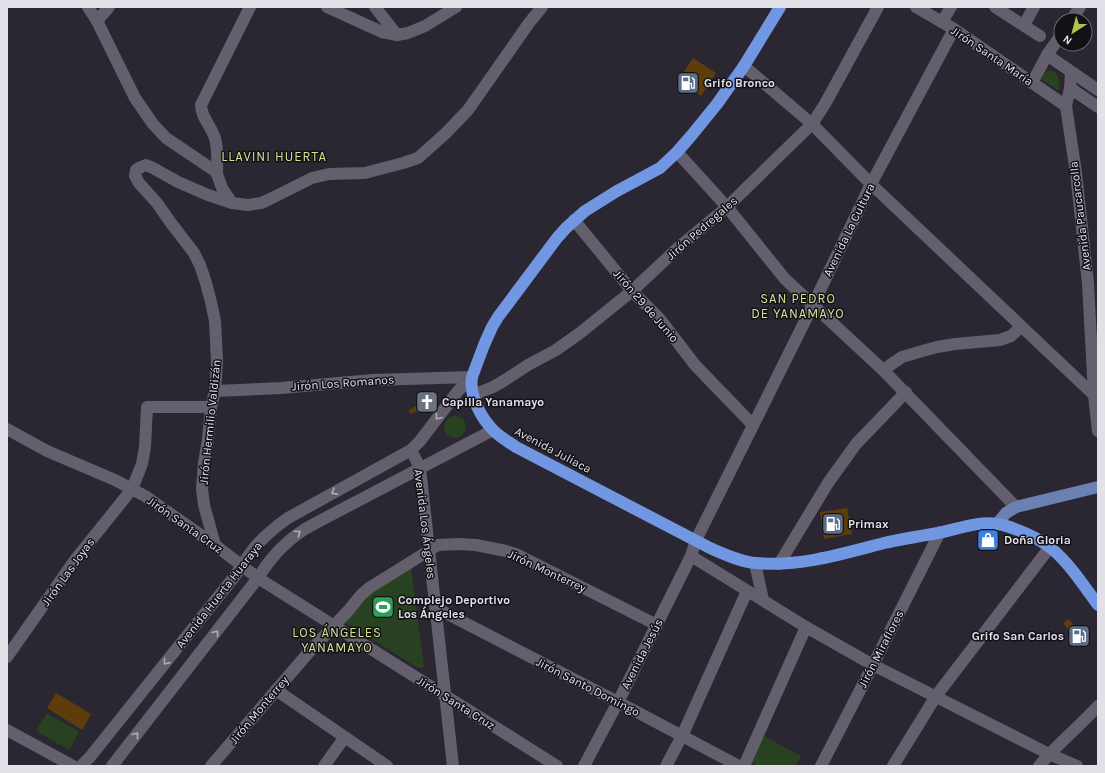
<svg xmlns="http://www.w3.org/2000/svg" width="1105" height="773" viewBox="0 0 1105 773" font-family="Karla,sans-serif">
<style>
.green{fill:#284121}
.building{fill:#5f3d0a}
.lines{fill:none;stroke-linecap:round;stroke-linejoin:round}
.minor{stroke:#635f6c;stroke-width:12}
.major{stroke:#6b81b3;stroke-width:12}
.highway{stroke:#7197e3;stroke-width:12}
.oneway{stroke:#b0adb6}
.labels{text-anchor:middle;stroke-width:3;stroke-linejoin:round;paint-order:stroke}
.street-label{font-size:12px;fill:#e3e1e8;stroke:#121116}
.poi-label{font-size:12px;font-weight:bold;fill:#e3e1e8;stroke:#121116;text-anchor:start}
.neighbourhood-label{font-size:13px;letter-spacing:1px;fill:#d6e193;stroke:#121116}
</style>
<rect width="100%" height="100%" fill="#2b2732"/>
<!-- green -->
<g class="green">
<path d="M1050,70C1059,72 1060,81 1059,89L1058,90L1041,79L1046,72Z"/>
<circle cx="455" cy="427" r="11"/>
<polygon points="411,567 424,667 418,668 338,618 359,595"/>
<polygon points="47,713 79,732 69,750 36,731"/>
<polygon points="764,736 801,756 796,766 758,766 750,762"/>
</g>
<!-- building -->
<g class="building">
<polygon points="693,58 716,73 701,96 678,81"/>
<polygon points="429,399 433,406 410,414 409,410"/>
<polygon points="847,508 852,534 824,539 820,512"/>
<polygon points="1069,619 1086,641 1081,646 1063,623"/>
<polygon points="56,693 91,714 82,730 47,708"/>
</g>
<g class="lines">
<!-- minor -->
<g class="minor">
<polyline points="88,7 97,21 135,98 153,124 166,138 215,171 217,174 222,188 232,203"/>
<polyline points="327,7 382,32 397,35 408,33 425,26 456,7"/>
<polyline points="375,7 397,35"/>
<polyline points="916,7 954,29 1066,106"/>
<polyline points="995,7 1040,36"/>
<polyline points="1071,20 1080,7"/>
<polyline points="97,21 109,7"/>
<polyline points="942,22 951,7"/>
<polyline points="1024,25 1034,7"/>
<polyline points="1047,55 1098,90"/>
<polyline points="744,66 812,124 871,184 1094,395"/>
<polyline points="1071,73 1070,88 1066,106 1076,173 1088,283 1094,395 1098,431"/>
<polyline points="1032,83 1047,55 1061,35"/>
<polyline points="1070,88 1098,107"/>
<polyline points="677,152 727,207 785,279 883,370 1016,507"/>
<path d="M217,174C217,164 218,153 216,143C214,128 201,119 201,105L250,7"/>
<polyline points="574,220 632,291 659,318 695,365 753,425"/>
<polyline points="883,370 902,357 919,352 937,347 955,344 1000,340 1011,336 1021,327"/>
<polyline points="215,391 281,388 373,380 472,377"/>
<polyline points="473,395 493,387 505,380 528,365 556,350 580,333 632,291 680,246 727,207 778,157 812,124 825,104 878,7"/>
<polyline points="7,429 47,451 115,480 145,496 215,545 258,578 557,766"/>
<polyline points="411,450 420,468 453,766"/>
<polyline points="215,545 204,505 202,489 204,463 208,440 211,407 215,391 217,362 215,321 211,302 206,283 200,265 194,253 171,223 157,203 139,183 135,176 136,170 141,167 146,165 153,168 178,182 208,195 232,203 248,205 261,203 270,199 312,178 329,174 365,173 403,163 418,158 446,133 468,110 529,23 542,7"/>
<polyline points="691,556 806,627 873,665 1049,754 1077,766"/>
<polyline points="755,563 763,600"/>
<polyline points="779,564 828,483 856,444 906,392"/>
<polyline points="436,608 618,702 739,766"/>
<polyline points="7,657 75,560 132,489 142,464 145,447 147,407 211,407"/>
<polyline points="276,690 387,766"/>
<polyline points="7,730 73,766"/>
<path d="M81,766L90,757L234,577C240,569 245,560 251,552C260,540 276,526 288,518L411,450L420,441L458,391L472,377"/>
<path d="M112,766L258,578C272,555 288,538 312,525L493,430"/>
<polyline points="211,766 309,652 348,611 361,595 369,588 438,545 459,544 476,545 506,551 518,555 657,625"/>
<polyline points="324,766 345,737"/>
<polyline points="584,766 618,702 691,556 696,540 813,305 871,184 954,29"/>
<polyline points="666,766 682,736 747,591"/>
<polyline points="744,766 806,627"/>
<polyline points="821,766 873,665 940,532"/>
<polyline points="893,766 936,696 1050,547"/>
<path d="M1039,766C1057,744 1079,727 1098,706"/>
</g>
<!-- major -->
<polyline class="major" points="997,524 1006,513 1016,507 1098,487"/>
<!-- highway -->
<path class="highway" d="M780,7L744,66L717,104L691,136L677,152L660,168L617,191L585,211L566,228L557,238L498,317L492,327L484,345L472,377C469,396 481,418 494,431C500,437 509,442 516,447L710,548C724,554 741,562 756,563C800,567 842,554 884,543C902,539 920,536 938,533C958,529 977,521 997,524C1012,526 1041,539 1052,549C1070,564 1084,586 1098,605"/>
</g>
<!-- one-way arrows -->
<defs><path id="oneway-chevron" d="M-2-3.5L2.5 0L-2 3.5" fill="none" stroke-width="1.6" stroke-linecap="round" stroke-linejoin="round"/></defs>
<g class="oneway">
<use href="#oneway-chevron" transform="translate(438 417) rotate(127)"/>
<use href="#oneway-chevron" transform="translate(334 492) rotate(151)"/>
<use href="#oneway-chevron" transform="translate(298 533) rotate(-34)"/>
<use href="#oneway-chevron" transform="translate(216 633) rotate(-52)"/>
<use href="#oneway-chevron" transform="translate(166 662) rotate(129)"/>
<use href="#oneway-chevron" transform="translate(136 735) rotate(-52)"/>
</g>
<!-- icons -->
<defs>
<g id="fuel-square" transform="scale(1.15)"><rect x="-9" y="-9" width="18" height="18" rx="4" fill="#5c6f8a" stroke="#121116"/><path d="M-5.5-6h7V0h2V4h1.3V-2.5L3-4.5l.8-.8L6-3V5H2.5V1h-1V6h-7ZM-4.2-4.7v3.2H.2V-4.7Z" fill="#fff"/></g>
<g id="church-square" transform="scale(1.15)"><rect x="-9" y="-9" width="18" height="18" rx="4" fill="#6b7280" stroke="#121116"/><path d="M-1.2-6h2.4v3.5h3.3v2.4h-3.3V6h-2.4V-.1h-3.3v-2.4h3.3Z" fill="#fff"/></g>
<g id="shop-square" transform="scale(1.15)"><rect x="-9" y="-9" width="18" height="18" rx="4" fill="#3f7fe0" stroke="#121116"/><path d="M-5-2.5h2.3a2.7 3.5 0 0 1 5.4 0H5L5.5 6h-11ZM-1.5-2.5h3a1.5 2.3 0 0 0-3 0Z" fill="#fff"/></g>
<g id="stadium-square" transform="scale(1.15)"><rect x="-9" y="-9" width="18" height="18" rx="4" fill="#2e9e5b" stroke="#121116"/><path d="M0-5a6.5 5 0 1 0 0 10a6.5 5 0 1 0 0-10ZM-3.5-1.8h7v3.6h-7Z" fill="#fff"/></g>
</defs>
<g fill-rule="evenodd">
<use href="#fuel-square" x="688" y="83"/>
<use href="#church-square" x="427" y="402"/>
<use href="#fuel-square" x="833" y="524"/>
<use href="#shop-square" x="988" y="540"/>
<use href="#stadium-square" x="383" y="607"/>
<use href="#fuel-square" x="1079" y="636"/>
</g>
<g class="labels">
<!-- street labels -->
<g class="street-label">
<text transform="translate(992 56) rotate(34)" y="4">Jirón Santa María</text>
<text transform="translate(1080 216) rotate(-97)" y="4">Avenida Paucarcolla</text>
<text transform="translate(702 228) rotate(-41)" y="4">Jirón Pedregales</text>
<text transform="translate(849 230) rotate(-64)" y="4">Avenida La Cultura</text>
<text transform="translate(646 306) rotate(49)" y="4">Jirón 29 de Junio</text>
<text transform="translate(343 383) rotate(-4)" y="4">Jirón Los Romanos</text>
<text transform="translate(210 422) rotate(-84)" y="4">Jirón Hermilio Valdizán</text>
<text transform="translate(553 450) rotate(28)" y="4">Avenida Juliaca</text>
<text transform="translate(425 524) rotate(83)" y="4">Avenida Los Ángeles</text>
<text transform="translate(185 525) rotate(35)" y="4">Jirón Santa Cruz</text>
<text transform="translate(547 571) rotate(25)" y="4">Jirón Monterrey</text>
<text transform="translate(68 572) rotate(-54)" y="4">Jirón Las Joyas</text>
<text transform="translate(219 595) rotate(-52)" y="4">Avenida Huerta Huaraya</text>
<text transform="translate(881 649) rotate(-63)" y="4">Jirón Miraflores</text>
<text transform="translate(642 654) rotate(-63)" y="4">Avenida Jesús</text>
<text transform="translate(588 687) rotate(27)" y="4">Jirón Santo Domingo</text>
<text transform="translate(456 703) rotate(32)" y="4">Jirón Santa Cruz</text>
<text transform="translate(259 710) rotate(-50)" y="4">Jirón Monterrey</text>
</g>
<!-- poi labels -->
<g class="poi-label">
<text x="704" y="87">Grifo Bronco</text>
<text x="442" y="406">Capilla Yanamayo</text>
<text x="848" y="528">Primax</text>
<text x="1004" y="544">Doña Gloria</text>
<text x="398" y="604">Complejo Deportivo<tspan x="398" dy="14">Los Ángeles</tspan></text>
<text x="1064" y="640" text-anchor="end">Grifo San Carlos</text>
</g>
<!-- neighbourhood labels -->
<g class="neighbourhood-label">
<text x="274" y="161">LLAVINI HUERTA</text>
<text x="798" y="303">SAN PEDRO<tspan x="798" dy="15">DE YANAMAYO</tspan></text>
<text x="337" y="637">LOS ÁNGELES<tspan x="337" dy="15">YANAMAYO</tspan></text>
</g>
</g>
<!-- border -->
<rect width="1105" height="773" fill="none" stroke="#e3e1e8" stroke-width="16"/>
<!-- north arrow -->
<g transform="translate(1073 32) rotate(216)"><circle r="19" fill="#121116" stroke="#66646a"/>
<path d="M0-3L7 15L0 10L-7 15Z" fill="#b5c249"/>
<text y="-6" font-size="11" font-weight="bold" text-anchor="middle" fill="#e3e1e8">N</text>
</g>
</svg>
